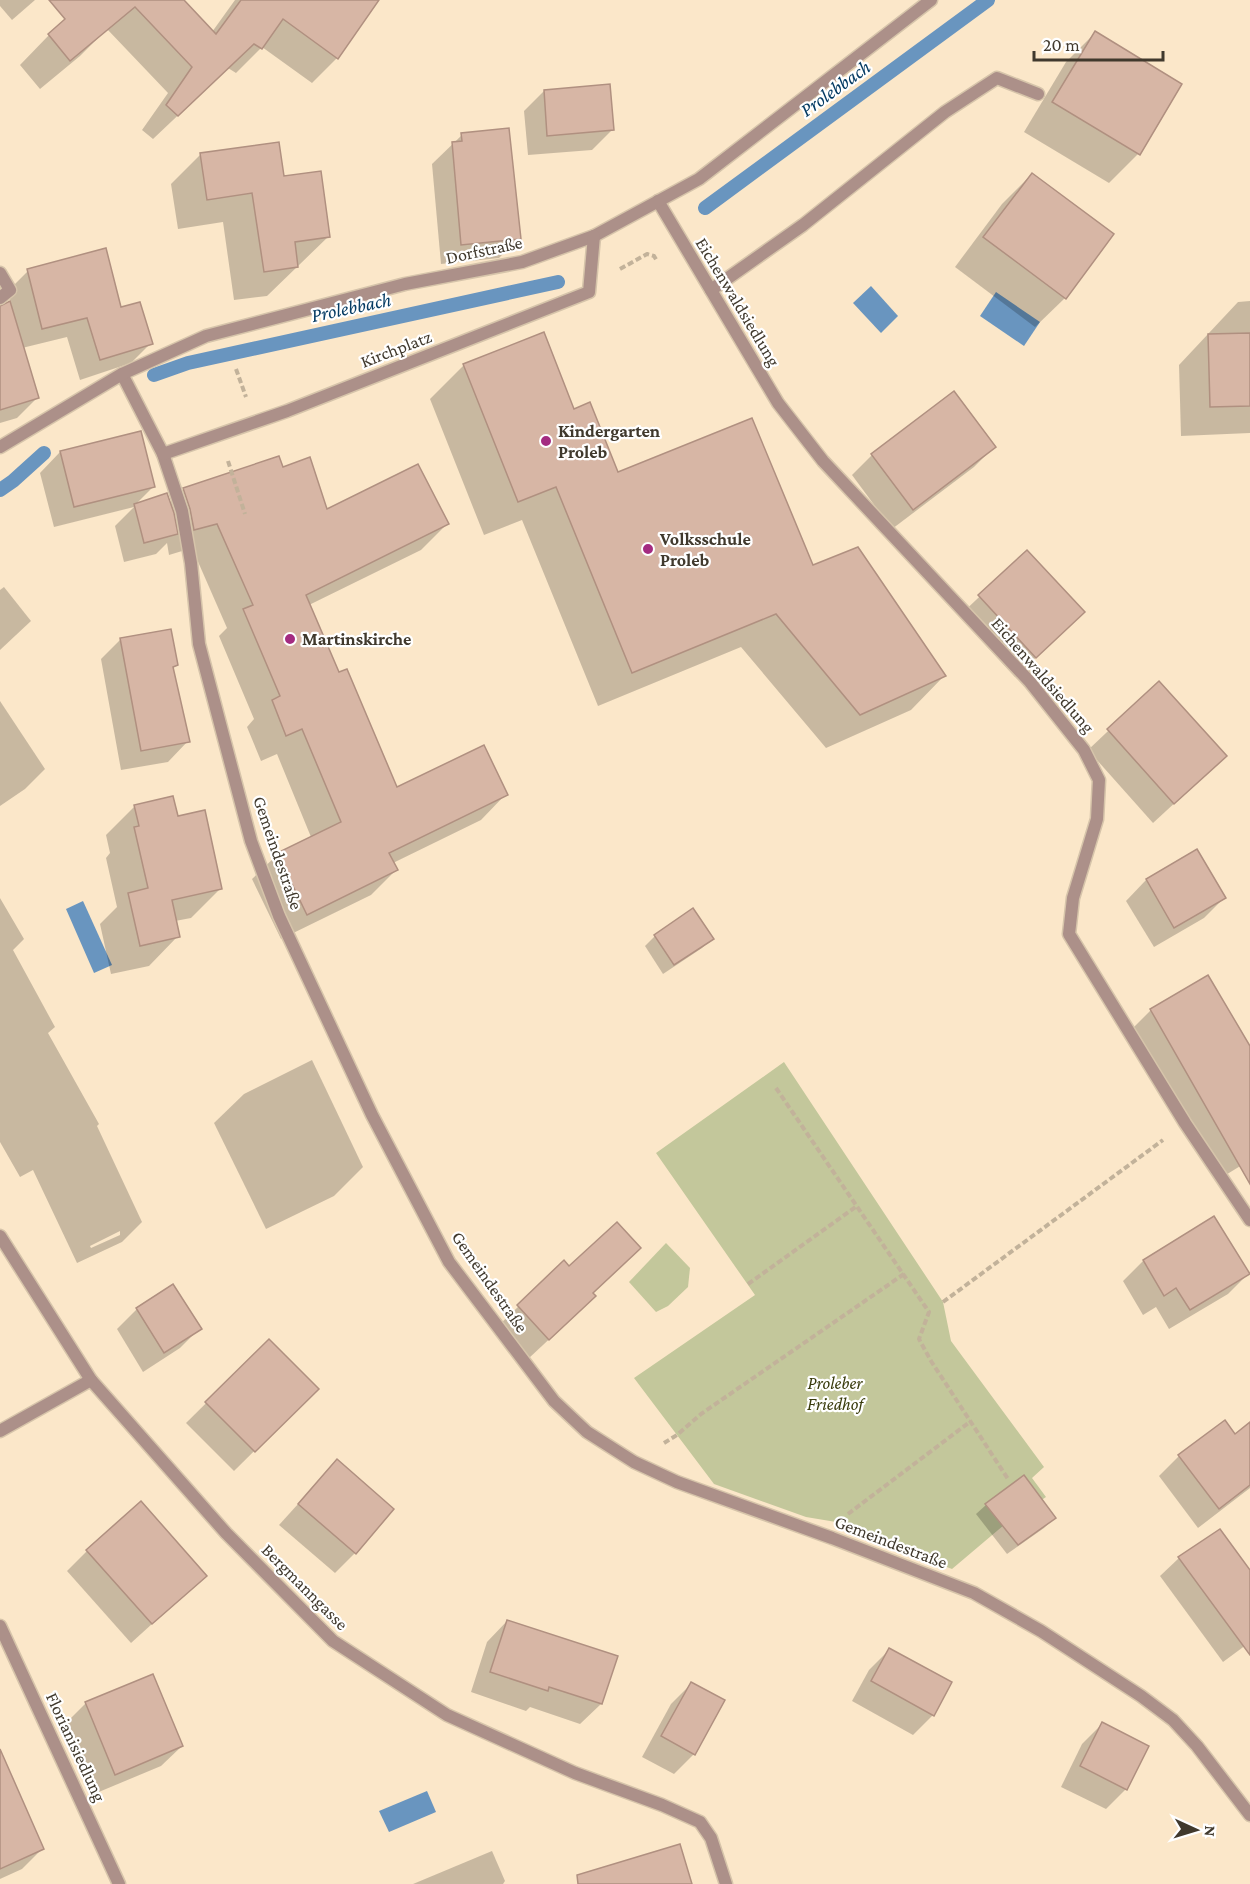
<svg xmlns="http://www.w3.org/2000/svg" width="1250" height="1884" viewBox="0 0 1250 1884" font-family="'Crimson Pro',serif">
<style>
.green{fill:#c3c79b}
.water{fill:#6995bf}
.shadow{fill:#0003;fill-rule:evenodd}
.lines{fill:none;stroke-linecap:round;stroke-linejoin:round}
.stream{stroke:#6995bf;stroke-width:14}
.building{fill:#d7b6a5;stroke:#b09080;stroke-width:1.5}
.service-casing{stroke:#d6c4aa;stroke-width:15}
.minor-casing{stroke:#d6c4aa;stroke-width:15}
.path{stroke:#c2b29a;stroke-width:4;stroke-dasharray:6 3;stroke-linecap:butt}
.service{stroke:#ac9089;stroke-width:12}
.minor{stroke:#ac9089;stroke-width:12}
.poi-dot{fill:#a42b81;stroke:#fff;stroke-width:2}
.labels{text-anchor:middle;stroke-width:4.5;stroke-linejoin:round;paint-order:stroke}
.street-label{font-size:18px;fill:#40392d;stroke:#fff}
.poi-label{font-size:18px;font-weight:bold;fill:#40392d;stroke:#fff;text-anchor:start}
.park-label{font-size:18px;font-style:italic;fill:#393b0c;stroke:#fff}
.water-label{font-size:20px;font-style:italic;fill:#053b63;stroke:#fff}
</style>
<rect width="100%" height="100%" fill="#fbe7c9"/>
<!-- green -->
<g class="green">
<polygon points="784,1062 943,1302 951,1341 1044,1467 1032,1478 1046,1497 1004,1525 952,1569 849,1530 836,1522 806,1517 714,1484 634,1378 755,1295 656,1153"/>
<polygon points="666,1243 690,1268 688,1287 668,1306 656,1312 629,1282"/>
</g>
<!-- water -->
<g class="water">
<polygon points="871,286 898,316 881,333 853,303"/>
<polygon points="996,292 1040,322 1024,346 980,316"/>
<polygon points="83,901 112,965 94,973 66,909"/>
<polygon points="427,1791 436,1812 389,1832 379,1811"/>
</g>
<!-- shadow -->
<g class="shadow">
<polygon points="0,0 35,0 12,20 0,6"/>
<polygon points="136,0 182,0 212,32 235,0 372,0 337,58 312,83 262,47 236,73 228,68 153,139 142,130 168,93 107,29 80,56 40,89 20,65 49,35 88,2"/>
<polygon points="1095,33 1138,154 1109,183 1024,132 1066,62"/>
<polygon points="544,91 612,130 592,150 528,155 524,111"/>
<polygon points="462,135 519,238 499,258 441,264 432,164"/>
<polygon points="201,154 283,177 329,236 267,296 234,300 223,222 178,229 171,184"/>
<polygon points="1032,174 1112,235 1065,298 1035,327 955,267 1002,204"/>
<polygon points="28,271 120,309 151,343 131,363 80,380 67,337 22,348 37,398 17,418 0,423 0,342 19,336 8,291"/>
<polygon points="1250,301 1250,433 1181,436 1179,365 1238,302"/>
<polygon points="464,365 573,411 617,474 812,567 944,676 911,710 826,748 741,647 598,706 522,520 484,535 430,399"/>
<polygon points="954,393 994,447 974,467 892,529 852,475 872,455"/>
<polygon points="60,452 153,487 134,506 166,495 169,504 184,489 282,469 327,511 447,524 421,550 309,605 338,674 397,789 506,794 481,820 393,863 396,870 371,895 281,939 252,879 278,854 311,837 277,754 261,761 247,727 254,719 219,636 227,628 192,548 169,555 167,543 156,554 124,562 115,526 134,507 54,527 40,473"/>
<polygon points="1027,552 1063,632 1015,677 959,616"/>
<polygon points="4,587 31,621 0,650 0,590"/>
<polygon points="121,639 176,665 172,669 188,741 168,762 121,770 101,659"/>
<polygon points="1159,683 1204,776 1153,823 1088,750"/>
<polygon points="0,701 45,769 25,789 0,806"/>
<polygon points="135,806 177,818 221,888 191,918 175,921 178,936 149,966 111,974 100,924 117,907 106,858 110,853 106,835"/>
<polygon points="1197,851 1224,898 1204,918 1154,947 1126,901 1146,880"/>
<path d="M0,898L24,939L13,950L55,1027L48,1033L99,1124L97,1126L142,1222L122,1242L77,1263L33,1170L20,1177L0,1142ZM120,1231V1235L91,1248L90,1246Z"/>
<polygon points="693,911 712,938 702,948 663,974 645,946 655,936"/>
<polygon points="1151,1010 1250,1049 1250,1160 1216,1181 1131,1030"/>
<polygon points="312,1060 363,1167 334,1196 266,1229 214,1123 244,1094"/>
<polygon points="1214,1218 1248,1274 1228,1294 1169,1329 1156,1307 1143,1315 1123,1281 1143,1261"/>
<polygon points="564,1263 591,1294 574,1316 528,1359 498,1326"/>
<polygon points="137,1309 200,1328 180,1348 143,1372 117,1329"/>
<polygon points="269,1341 317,1389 234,1471 186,1423"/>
<polygon points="1250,1424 1250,1488 1198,1528 1159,1476 1179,1456 1235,1436"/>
<polygon points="337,1461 355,1553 335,1573 279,1525"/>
<polygon points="986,1505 1054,1518 1044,1528 1007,1554 976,1514"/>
<polygon points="87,1551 205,1576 131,1643 67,1571"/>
<polygon points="1179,1558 1250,1573 1250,1642 1223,1662 1160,1576"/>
<polygon points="507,1621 616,1657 601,1704 580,1724 530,1707 526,1711 471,1692 487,1642"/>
<polygon points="889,1650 933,1715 913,1735 852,1701 869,1670"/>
<polygon points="152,1676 182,1746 161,1766 94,1794 65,1724 85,1704"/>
<polygon points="691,1684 694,1754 674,1774 642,1757 671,1704"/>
<polygon points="1102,1724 1126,1789 1106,1809 1061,1787 1082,1744"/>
<polygon points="0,1803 42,1849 22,1869 0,1879"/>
<polygon points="492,1851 505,1881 503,1884 413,1884"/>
</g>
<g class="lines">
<!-- stream -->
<g class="stream">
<polyline points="705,208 988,0"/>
<polyline points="154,375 188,363 558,282"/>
<polyline points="0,490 13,481 44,453"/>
</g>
</g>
<!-- building -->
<g class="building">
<polygon points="49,0 184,0 216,34 241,0 379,0 338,59 283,19 262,49 254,44 178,116 166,105 192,67 135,7 70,61 48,34 65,19"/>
<polygon points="1095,31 1182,84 1140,155 1052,102"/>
<polygon points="610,84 614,130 547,136 544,90"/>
<polygon points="509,128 521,239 461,245 452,142 462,141 461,133"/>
<polygon points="279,142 284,176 321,171 330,237 295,242 298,267 264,272 252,193 207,200 200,153"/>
<polygon points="1032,173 1114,234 1066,299 983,237"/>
<polygon points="106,248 121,307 140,302 153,344 100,360 87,318 42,329 27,269"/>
<polygon points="10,301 39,398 0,410 0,306"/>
<polygon points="544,332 574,409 590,402 618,472 752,418 813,565 858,547 946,676 860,715 776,614 632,673 556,487 518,502 463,364"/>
<polygon points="1250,333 1250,406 1210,407 1208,334"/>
<polygon points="954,391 996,447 913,510 871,454"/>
<polygon points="141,431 155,487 74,507 60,451"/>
<polygon points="279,456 283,467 310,457 327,509 418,464 449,524 306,595 339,672 347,669 397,787 484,745 508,795 389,853 398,870 307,915 277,853 341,822 302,729 286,736 272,700 280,696 243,609 253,605 217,524 194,530 190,509 183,488"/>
<polygon points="167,493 174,513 178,534 144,543 134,504"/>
<polygon points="1027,550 1085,612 1036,658 978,595"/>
<polygon points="171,629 178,665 173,667 190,742 141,751 120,638"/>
<polygon points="1159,681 1227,756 1174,804 1107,729"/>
<polygon points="173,796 178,816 205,810 222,889 172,900 180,937 140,946 128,893 148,888 134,827 139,826 134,805"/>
<polygon points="1197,849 1226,898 1174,928 1146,879"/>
<polygon points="693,908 714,939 674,965 654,935"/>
<polygon points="1208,975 1250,1046 1250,1184 1150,1009"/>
<polygon points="1214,1216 1250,1274 1190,1310 1176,1288 1164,1296 1143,1260"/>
<polygon points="617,1222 641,1248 593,1293 596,1296 549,1340 517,1305 564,1260 569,1266"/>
<polygon points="173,1284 202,1329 164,1353 136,1308"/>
<polygon points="269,1339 319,1389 255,1452 205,1402"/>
<polygon points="1225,1420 1235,1434 1250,1422 1250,1485 1219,1509 1178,1455"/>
<polygon points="337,1459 394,1509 356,1554 298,1504"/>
<polygon points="1024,1475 1056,1518 1018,1545 985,1504"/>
<polygon points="141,1501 207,1576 152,1624 86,1550"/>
<polygon points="1220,1529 1250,1570 1250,1655 1178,1557"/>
<polygon points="507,1620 618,1656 602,1704 549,1687 548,1691 490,1672"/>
<polygon points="889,1648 952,1682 934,1716 871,1681"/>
<polygon points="153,1674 183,1746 115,1775 85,1702"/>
<polygon points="691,1682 725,1700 695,1755 661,1736"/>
<polygon points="1102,1722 1149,1746 1127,1790 1080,1766"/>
<polygon points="0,1749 44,1849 0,1869"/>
<polygon points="680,1844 692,1884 578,1884 577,1875"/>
</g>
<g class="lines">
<!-- service casing -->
<g class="service-casing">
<g id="service">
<polyline points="0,273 10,290 0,298"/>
<polyline points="711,290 803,225 945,112 997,78 1038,94"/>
</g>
</g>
<!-- minor casing -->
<g class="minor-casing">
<g id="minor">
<polyline points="658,201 778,403 823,461 1030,682 1084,750 1099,780 1097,819 1073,898 1069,934 1185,1123 1250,1220"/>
<polyline points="122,374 163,454 182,511 191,563 199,644 251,841 279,916 372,1115 449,1262 554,1401 587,1432 634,1462 677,1482 832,1538 974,1593 1041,1631 1141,1696 1173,1720 1197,1746 1250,1815"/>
<polyline points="0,447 122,374 206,336 405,284 522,262 594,236 699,179 931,0"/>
<polyline points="163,454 287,411 589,292 594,236"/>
<polyline points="0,1236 91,1380 226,1533 333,1641 447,1715 575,1773 662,1805 700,1822 711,1838 726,1884"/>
<polyline points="0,1431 91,1380"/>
<polyline points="0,1626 119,1884"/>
</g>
</g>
<!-- path -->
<g class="path">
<polyline points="620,269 647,254 654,256 657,261"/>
<polyline points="236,369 246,397"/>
<polyline points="228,461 245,514"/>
<polyline points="776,1088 929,1312 919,1339 931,1361 1008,1479"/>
<polyline points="748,1284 857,1206"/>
<polyline points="943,1302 1163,1140"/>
<polyline points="664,1443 677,1435 701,1414 904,1274"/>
<polyline points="848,1514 971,1421"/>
</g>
<!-- service -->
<use href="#service" class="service"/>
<!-- minor -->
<use href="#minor" class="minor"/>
</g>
<!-- markers -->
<g class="poi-dot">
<circle cx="546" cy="441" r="6"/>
<circle cx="648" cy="549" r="6"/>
<circle cx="290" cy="639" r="6"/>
</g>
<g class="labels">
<!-- street labels -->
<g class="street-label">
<text transform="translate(484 250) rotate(-12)" y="6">Dorfstraße</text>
<text transform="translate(738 302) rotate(59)" y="6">Eichenwaldsiedlung</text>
<text transform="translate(396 349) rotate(-21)" y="6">Kirchplatz</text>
<text transform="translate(1043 675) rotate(49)" y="6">Eichenwaldsiedlung</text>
<text transform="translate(278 853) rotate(71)" y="6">Gemeindestraße</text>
<text transform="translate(490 1282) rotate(55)" y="6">Gemeindestraße</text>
<text transform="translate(891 1542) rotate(21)" y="6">Gemeindestraße</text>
<text transform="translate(305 1587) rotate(45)" y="6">Bergmanngasse</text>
<text transform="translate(76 1747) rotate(65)" y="6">Florianisiedlung</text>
</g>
<!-- poi labels -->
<g class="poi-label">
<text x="558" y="437">Kindergarten<tspan x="558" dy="21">Proleb</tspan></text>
<text x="660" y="545">Volksschule<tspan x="660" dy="21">Proleb</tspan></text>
<text x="302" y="645">Martinskirche</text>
</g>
<!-- park labels -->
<g class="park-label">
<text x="835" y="1389">Proleber<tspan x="835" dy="21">Friedhof</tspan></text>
</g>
<!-- water labels -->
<g class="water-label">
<text transform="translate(835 88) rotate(-36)" y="7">Prolebbach</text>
<text transform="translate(351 307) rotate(-12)" y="7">Prolebbach</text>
</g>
</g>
<!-- north arrow -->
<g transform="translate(1196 1830) rotate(94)" stroke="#ffffff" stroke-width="4.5" paint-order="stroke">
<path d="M0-4.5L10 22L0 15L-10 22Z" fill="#40392d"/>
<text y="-9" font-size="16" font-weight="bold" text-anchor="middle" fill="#40392d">N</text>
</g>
<!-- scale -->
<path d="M1034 51v9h129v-9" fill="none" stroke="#40392d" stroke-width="3"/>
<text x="1043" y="51" font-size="18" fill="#40392d" stroke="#ffffff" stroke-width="4.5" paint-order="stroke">20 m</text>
</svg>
